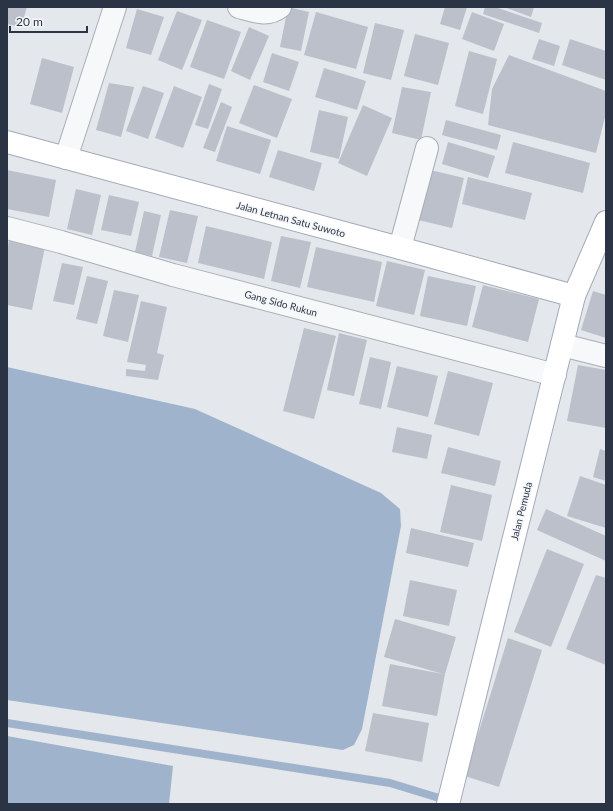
<svg xmlns="http://www.w3.org/2000/svg" width="613" height="811" viewBox="0 0 613 811" font-family="Lato,sans-serif">
<style>
.water{fill:#9fb4cc}
.lines{fill:none;stroke-linecap:round;stroke-linejoin:round}
.stream{stroke:#9fb4cc;stroke-width:8}
.building{fill:#bbc0ca}
.minor-casing{stroke:#a9aeb7;stroke-width:24}
.major-casing{stroke:#a3abb8;stroke-width:24}
.minor{stroke:#f7f8fa;stroke-width:22}
.major{stroke:#fff;stroke-width:22}
.labels{text-anchor:middle;stroke-width:3;stroke-linejoin:round;paint-order:stroke}
.street-label{font-size:10px;fill:#2b3445;stroke:#f4f6f9}
</style>
<rect width="100%" height="100%" fill="#e4e7ec"/>
<!-- water -->
<g class="water">
<polygon points="7,367 195,409 381,493 400,509 401,526 362,729 354,745 343,750 7,700"/>
<polygon points="7,736 173,766 169,804 7,804"/>
</g>
<g class="lines">
<!-- stream -->
<polyline class="stream" points="7,723 390,783 449,801"/>
</g>
<!-- building -->
<g class="building">
<polygon points="7,7 27,7 21,27 7,24"/>
<polygon points="288,7 309,12 301,51 280,47"/>
<polygon points="445,7 467,7 460,30 440,24"/>
<polygon points="485,7 495,7 542,23 539,33 483,14"/>
<polygon points="504,7 534,7 531,17"/>
<polygon points="137,9 164,17 151,55 126,48"/>
<polygon points="177,11 202,20 182,70 158,60"/>
<polygon points="316,12 368,27 356,69 304,55"/>
<polygon points="472,12 504,24 494,51 462,39"/>
<polygon points="207,20 241,32 224,79 190,67"/>
<polygon points="375,23 404,30 391,80 363,73"/>
<polygon points="249,27 269,36 250,80 231,71"/>
<polygon points="415,34 449,43 438,85 404,76"/>
<polygon points="539,39 560,46 554,66 532,59"/>
<polygon points="570,39 606,51 606,80 562,65"/>
<polygon points="469,51 497,59 483,114 455,106"/>
<polygon points="272,53 299,62 289,91 263,82"/>
<polygon points="509,55 606,91 606,113 596,153 488,125 492,89"/>
<polygon points="42,58 74,67 62,113 30,104"/>
<polygon points="324,68 366,81 357,110 315,97"/>
<polygon points="109,83 134,87 121,137 96,130"/>
<polygon points="209,84 222,89 208,129 195,125"/>
<polygon points="254,85 292,99 277,138 239,123"/>
<polygon points="143,86 164,93 148,139 126,131"/>
<polygon points="174,86 202,97 183,148 155,138"/>
<polygon points="402,87 431,92 421,140 392,133"/>
<polygon points="221,102 232,107 215,152 203,148"/>
<polygon points="363,105 392,118 367,176 338,163"/>
<polygon points="319,110 348,117 339,159 310,152"/>
<polygon points="446,120 501,135 497,150 442,135"/>
<polygon points="227,126 271,140 260,174 216,161"/>
<polygon points="448,142 495,156 488,178 442,164"/>
<polygon points="513,142 590,163 583,193 505,173"/>
<polygon points="278,150 322,163 314,191 269,177"/>
<polygon points="426,169 464,178 452,228 414,219"/>
<polygon points="7,170 56,180 49,217 7,209"/>
<polygon points="468,177 532,193 525,220 462,204"/>
<polygon points="76,189 101,195 92,235 67,229"/>
<polygon points="109,195 139,202 131,236 101,230"/>
<polygon points="170,210 198,216 187,263 159,257"/>
<polygon points="144,211 161,215 152,256 135,252"/>
<polygon points="206,226 272,242 264,279 198,263"/>
<polygon points="281,236 311,242 300,288 271,281"/>
<polygon points="9,240 45,247 32,310 7,305 7,252"/>
<polygon points="316,247 382,262 374,302 307,287"/>
<polygon points="387,261 425,270 414,315 376,306"/>
<polygon points="62,263 83,267 74,305 53,301"/>
<polygon points="87,276 108,281 97,324 76,319"/>
<polygon points="428,276 476,286 467,326 420,316"/>
<polygon points="483,285 539,299 528,342 472,327"/>
<polygon points="114,290 139,295 128,342 103,336"/>
<polygon points="593,291 606,295 606,338 581,330"/>
<polygon points="141,301 167,307 157,353 164,355 158,380 126,376 126,369 145,371 146,365 127,362"/>
<polygon points="304,328 336,336 314,419 283,411"/>
<polygon points="339,333 367,340 354,396 327,390"/>
<polygon points="370,357 391,362 381,409 359,404"/>
<polygon points="578,365 606,370 606,428 567,421"/>
<polygon points="397,366 438,376 428,417 387,407"/>
<polygon points="448,371 493,383 479,436 434,424"/>
<polygon points="397,427 432,435 427,459 392,452"/>
<polygon points="448,447 501,461 495,486 441,473"/>
<polygon points="600,449 606,451 606,481 593,477"/>
<polygon points="580,476 606,485 606,528 567,516"/>
<polygon points="451,485 492,495 482,541 440,532"/>
<polygon points="546,509 606,536 606,561 537,530"/>
<polygon points="411,528 474,543 468,567 406,553"/>
<polygon points="547,549 584,564 551,647 514,632"/>
<polygon points="596,575 606,578 606,665 566,649"/>
<polygon points="410,580 457,590 449,626 403,616"/>
<polygon points="395,619 456,637 445,674 437,716 382,706 390,664 443,674 384,657"/>
<polygon points="508,638 542,650 499,787 465,776"/>
<polygon points="373,713 429,723 422,762 365,751"/>
</g>
<g class="lines">
<!-- minor casing -->
<g class="minor-casing">
<g id="minor">
<path d="M239,7C254,11 267,17 280,7"/>
<polyline points="66,158 115,7"/>
<polyline points="7,228 61,242 173,275 555,375"/>
<polyline points="400,248 427,148"/>
<polyline points="562,345 606,356"/>
</g>
</g>
<!-- major casing -->
<g class="major-casing">
<g id="major">
<polyline points="7,142 400,248 574,296"/>
<polyline points="448,804 574,296 606,222"/>
</g>
</g>
<!-- minor -->
<use href="#minor" class="minor"/>
<!-- major -->
<use href="#major" class="major"/>
</g>
<g class="labels">
<!-- street labels -->
<g class="street-label">
<text transform="translate(291 219) rotate(15)" y="4">Jalan Letnan Satu Suwoto</text>
<text transform="translate(281 303) rotate(15)" y="4">Gang Sido Rukun</text>
<text transform="translate(521 511) rotate(-76)" y="4">Jalan Pemuda</text>
</g>
</g>
<!-- border -->
<rect width="613" height="811" fill="none" stroke="#2b3445" stroke-width="16"/>
<!-- scale -->
<path d="M10 26v6h77v-6" fill="none" stroke="#2b3445" stroke-width="2"/>
<text x="16" y="26" font-size="12" fill="#2b3445" stroke="#f4f6f9" stroke-width="3" paint-order="stroke">20 m</text>
</svg>
